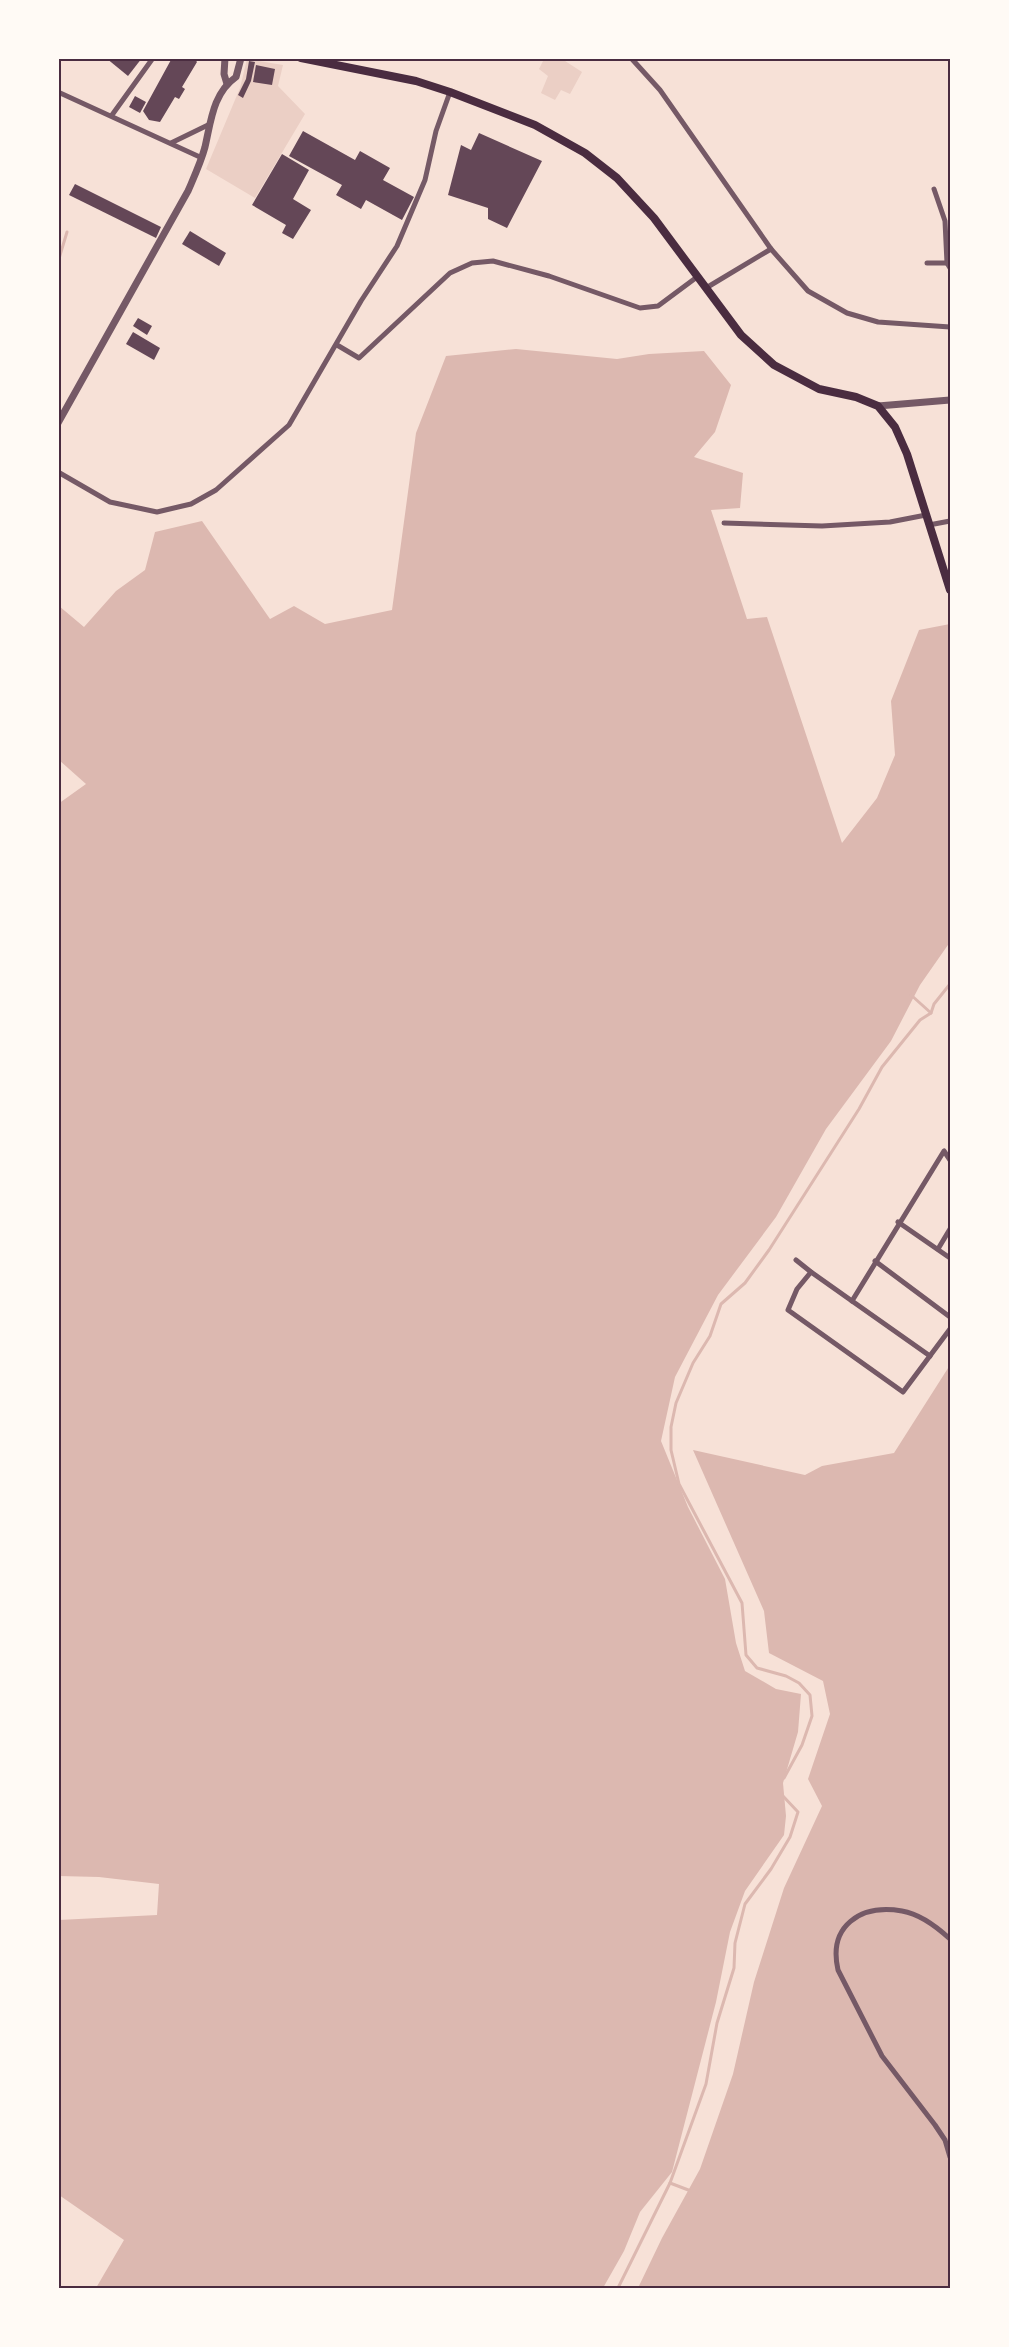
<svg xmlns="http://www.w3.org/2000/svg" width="1009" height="2347" viewBox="0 0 1009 2347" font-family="'Source Sans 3',sans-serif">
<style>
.green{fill:#ebcfc5}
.water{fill:#dcb8b0}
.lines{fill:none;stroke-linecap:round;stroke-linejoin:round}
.stream{stroke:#dcb8b0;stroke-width:3}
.building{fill:#644757}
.minor{stroke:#755966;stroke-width:5}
.tertiary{stroke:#755966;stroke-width:7}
.secondary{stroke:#4a2c40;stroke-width:8}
.neatline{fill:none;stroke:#4a2c40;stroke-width:2}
</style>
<rect width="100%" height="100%" fill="#f7e1d7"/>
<!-- green -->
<g class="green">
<polygon points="247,59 283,65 278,86 305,114 255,198 206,169 240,88"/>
<polygon points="544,59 562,59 582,72 570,94 561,90 555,100 541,93 548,76 539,69"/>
</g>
<!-- water -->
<g class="water">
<polygon points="516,349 617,359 649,354 704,351 731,385 715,432 694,457 743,473 740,508 711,510 747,619 767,617 842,843 877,798 895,755 891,701 919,630 950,624 950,942 920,985 891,1041 826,1129 776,1217 718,1295 675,1377 661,1441 688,1507 725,1579 736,1643 745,1671 776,1689 801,1694 798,1732 783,1783 786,1816 784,1835 745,1891 730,1932 716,2002 672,2172 640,2212 624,2251 603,2288 96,2288 124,2240 59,2195 59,1920 157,1915 159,1884 99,1877 59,1876 58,804 86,784 59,760 59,606 84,627 116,591 145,570 155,532 202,521 270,619 294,606 325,624 392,610 416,433 446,356"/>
<polygon points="950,1365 950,2288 638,2288 662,2238 700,2169 733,2074 754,1982 784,1888 822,1806 808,1779 830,1714 823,1681 769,1653 764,1611 693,1450 805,1475 822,1466 894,1453"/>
</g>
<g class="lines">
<!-- stream -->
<g class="stream">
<polyline points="58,262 67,232"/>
<polyline points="911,995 931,1013"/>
<polyline points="784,1778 802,1745 812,1716 810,1695 799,1683 786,1676 757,1668 746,1655 742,1603 679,1484 671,1450 671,1427 676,1403 693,1363 710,1336 721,1304 745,1283 769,1250 859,1109 882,1067 920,1020 931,1013 934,1004 950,984"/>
<polyline points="670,2183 691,2191"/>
<polyline points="618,2288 670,2183 706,2084 717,2023 734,1968 735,1943 745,1904 771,1869 790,1837 798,1812 782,1795"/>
</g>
</g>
<!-- building -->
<g class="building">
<polygon points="106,58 142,58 128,76"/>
<polygon points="172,58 194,58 197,62 182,87 185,89 179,99 175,97 160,122 149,120 143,111"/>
<polygon points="249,61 255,62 251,81 243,98 238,95 246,79"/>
<polygon points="256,65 275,69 272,85 253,82"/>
<polygon points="135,96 146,102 140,113 129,107"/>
<polygon points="303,131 355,160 360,151 390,168 383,180 414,197 402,220 366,200 361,209 336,195 342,185 289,156"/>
<polygon points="479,133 542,161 507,228 488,219 488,208 448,195 461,145 471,150"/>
<polygon points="282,154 309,170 293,199 311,210 293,239 282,233 286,225 252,205"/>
<polygon points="75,184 161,227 156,238 69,195"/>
<polygon points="190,231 226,253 219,266 182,244"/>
<polygon points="138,318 152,326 147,335 133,326"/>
<polygon points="133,332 160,348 154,360 126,344"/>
</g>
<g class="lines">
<!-- minor -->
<g class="minor">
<polyline points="631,58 660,90 771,249 808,291 847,313 878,322 950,327"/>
<polyline points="58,92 202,158"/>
<polyline points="112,115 153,58"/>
<polyline points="171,143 208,125"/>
<polyline points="934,189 945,221 947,263 950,268"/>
<polyline points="927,263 947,263"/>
<polyline points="706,288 771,249"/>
<polyline points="337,345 359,358 450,273 472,263 493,261 549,276 640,308 658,306 697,277"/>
<polyline points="58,472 110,502 157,512 191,504 216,490 289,425 361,301 397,246 425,180 436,131 450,92"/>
<polyline points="724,523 822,526 890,522 926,515"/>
<polyline points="929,525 950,521"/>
<polyline points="950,1160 944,1151 852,1301 811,1272 797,1289 788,1310 903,1392 950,1329"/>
<polyline points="898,1222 950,1258"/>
<polyline points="938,1249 950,1229"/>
<polyline points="796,1260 811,1272"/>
<polyline points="875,1261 950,1317"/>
<polyline points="852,1301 930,1356"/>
<path d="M950,1939C937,1927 920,1914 902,1911C860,1904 828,1926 838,1970L882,2056L935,2125L945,2140L950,2157"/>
</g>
<!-- tertiary -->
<g class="tertiary">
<polyline points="225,58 224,74 227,84"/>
<polyline points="878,406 950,400"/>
<path d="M58,423L188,191C194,177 201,162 205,147C211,121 213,93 236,77L241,58"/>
</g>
<!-- secondary -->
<polyline class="secondary" points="301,58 416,81 450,92 535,125 585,153 617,178 654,218 741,335 774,365 819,389 856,397 878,406 895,427 907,454 950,590"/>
</g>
<!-- border -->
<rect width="1009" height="2347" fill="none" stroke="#fffaf5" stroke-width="120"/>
<rect x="60" y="60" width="889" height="2227" class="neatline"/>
</svg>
